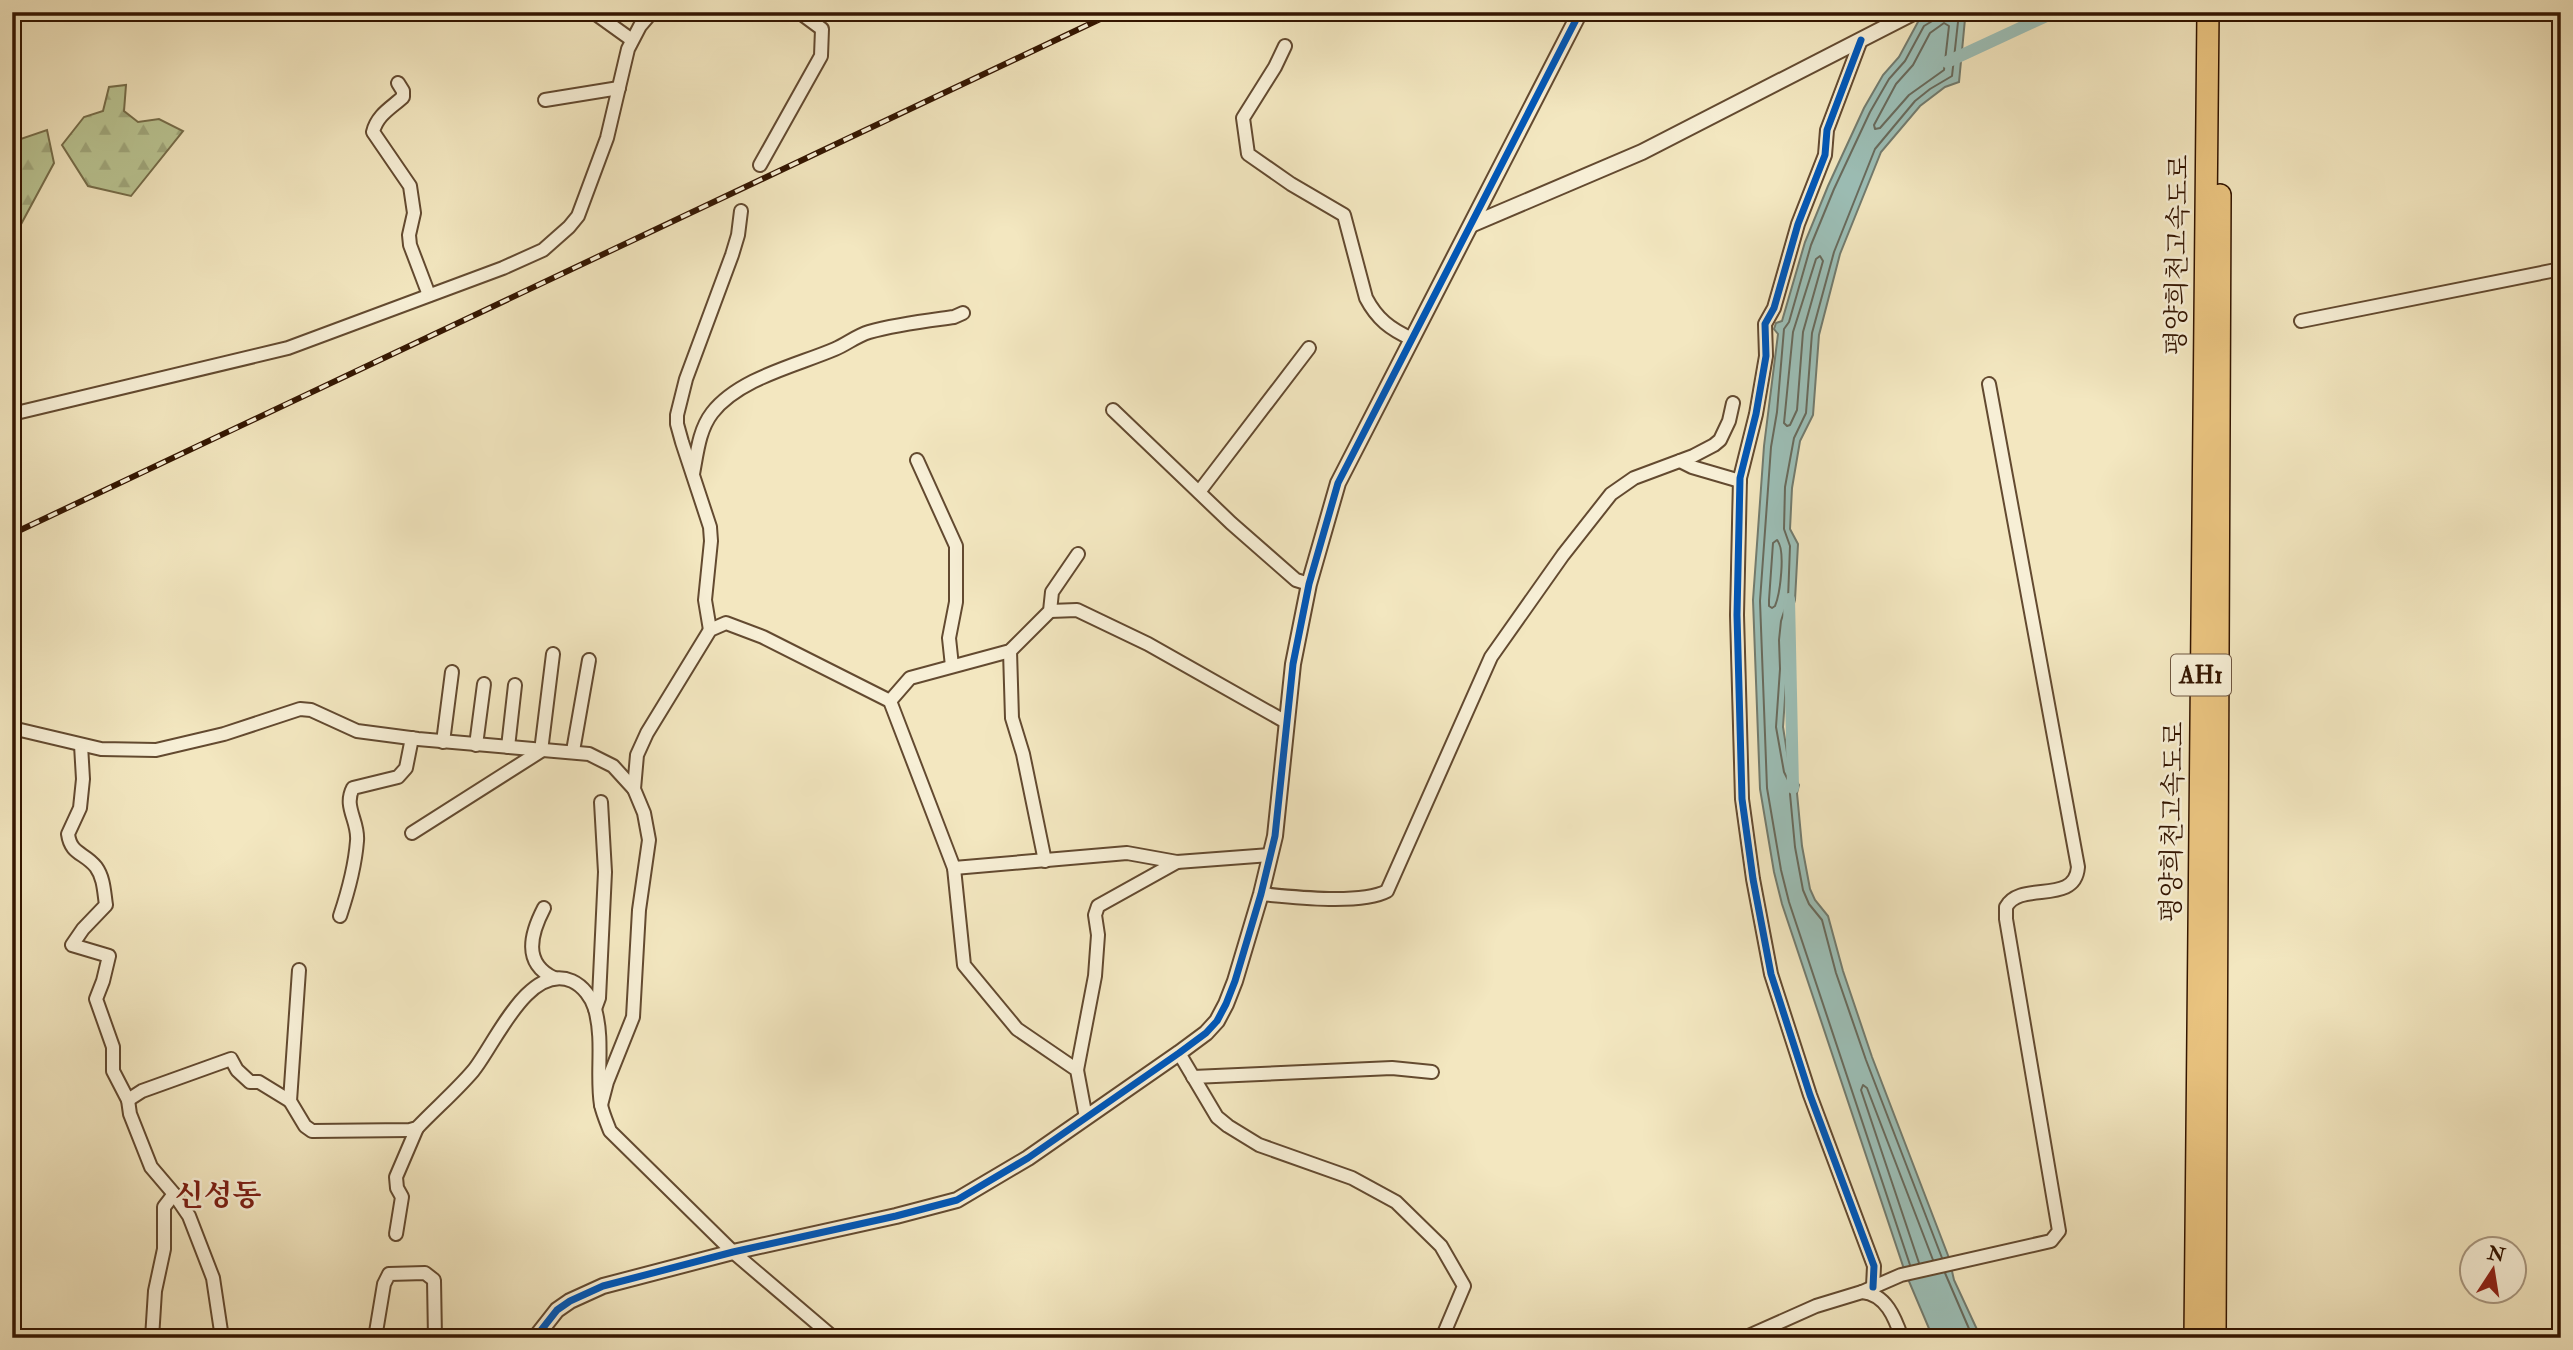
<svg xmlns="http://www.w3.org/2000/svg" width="2573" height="1350" viewBox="0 0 2573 1350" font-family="'IM FELL Double Pica','Noto Serif KR',serif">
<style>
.forest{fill:url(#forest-firs);stroke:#766d4a;stroke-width:2}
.water{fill:#9cbfb7;stroke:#727b6e;stroke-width:2}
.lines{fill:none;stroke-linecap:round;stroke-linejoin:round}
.shore{stroke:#686a5c;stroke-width:2}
.canal{stroke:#9cbfb7;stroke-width:12}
.minor-casing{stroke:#634a30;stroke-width:16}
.tertiary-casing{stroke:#634a30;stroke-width:18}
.motorway-casing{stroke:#331500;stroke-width:24}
.minor{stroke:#f7efd6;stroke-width:12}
.tertiary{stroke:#f7efd6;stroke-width:14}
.motorway{stroke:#eac480;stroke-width:21}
.rail-casing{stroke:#331500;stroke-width:6}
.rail{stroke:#f7efd6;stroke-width:3.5;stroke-dasharray:10;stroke-linecap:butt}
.cycleway-casing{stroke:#f7efd6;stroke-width:11}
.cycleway{stroke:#0057b8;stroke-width:7}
.labels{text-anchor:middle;stroke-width:5;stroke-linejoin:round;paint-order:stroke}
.shield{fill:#f7efd6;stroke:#6e5640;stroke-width:2}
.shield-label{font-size:24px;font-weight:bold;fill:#331500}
.street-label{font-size:26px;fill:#331500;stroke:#f7efd6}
.quarter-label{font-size:30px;font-weight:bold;fill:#7a1f14;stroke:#f7efd6}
</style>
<defs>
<pattern id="forest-firs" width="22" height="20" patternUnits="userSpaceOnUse" patternTransform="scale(1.75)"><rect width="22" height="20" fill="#bac593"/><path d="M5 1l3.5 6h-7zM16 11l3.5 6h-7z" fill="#a0a87d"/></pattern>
</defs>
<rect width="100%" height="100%" fill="#f3e7c0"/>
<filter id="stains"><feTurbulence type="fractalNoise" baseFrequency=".00286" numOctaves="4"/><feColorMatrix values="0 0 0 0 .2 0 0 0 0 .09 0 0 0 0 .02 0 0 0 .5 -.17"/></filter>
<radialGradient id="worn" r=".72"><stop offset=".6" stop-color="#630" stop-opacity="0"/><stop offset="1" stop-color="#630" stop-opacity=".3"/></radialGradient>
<!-- forest -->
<g class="forest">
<polygon points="126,85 124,111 138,122 159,119 183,131 131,196 88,186 62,145 84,117 103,111 109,87"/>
<polygon points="47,130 54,163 12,241 12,140 15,141"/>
</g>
<!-- water -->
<polygon class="water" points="1936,12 1960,12 1965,19 1959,82 1945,87 1920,106 1881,152 1840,254 1819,335 1813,415 1800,441 1792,488 1790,529 1798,544 1795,600 1788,623 1786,640 1787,669 1783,727 1790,771 1799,785 1797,793 1802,846 1810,889 1815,900 1828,916 1843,971 1872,1057 1949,1258 1954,1280 1981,1338 1933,1338 1905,1272 1782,904 1774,872 1760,789 1753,600 1764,446 1778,334 1774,329 1776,323 1782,321 1805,242 1828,186 1864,108 1883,75 1899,57 1919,20"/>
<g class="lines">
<!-- shore -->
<g class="shore">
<polygon points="1944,23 1949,26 1944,70 1909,95 1880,128 1875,129 1874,125 1896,84 1913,65 1930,33"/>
<polygon points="1820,256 1823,261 1803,332 1797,410 1790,425 1787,426 1784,423 1793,332 1816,259"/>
<path d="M1777,540C1786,550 1780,594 1775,606L1772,608L1769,606V600L1773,543Z"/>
<polyline points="1942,1258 1866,1060 1836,973 1822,920 1809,904 1803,890 1795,847 1790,794 1791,786 1784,772 1776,727 1780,669 1779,640 1781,621 1788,599 1790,546 1784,529 1785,487 1794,438 1806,413 1812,333 1834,252 1875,149 1915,101 1930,89 1952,76 1958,22 1955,12"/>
<polyline points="1919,1263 1861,1090 1863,1085 1867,1088 1933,1260"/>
<polyline points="1910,1265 1789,902 1781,870 1767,788 1760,601 1771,447 1777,412 1784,329 1789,322 1811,245 1834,189 1870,112 1889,79 1905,61 1924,26 1934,20 1937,12"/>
<polyline points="1945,1273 1973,1338"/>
</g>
<!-- canal -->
<g class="canal">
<polyline points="1947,62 2055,12"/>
<polyline points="1789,599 1793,788"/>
</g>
<!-- minor casing -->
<g class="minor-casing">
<g id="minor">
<polyline points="593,12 632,40"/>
<polyline points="1861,40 1827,130 1825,155 1798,224 1774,308 1765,324 1766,356 1756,414 1740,478 1737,615 1742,799 1753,879 1771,974 1810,1095 1874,1266 1873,1287"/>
<path d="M1285,46L1275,67L1243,118L1248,154L1291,184L1344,215L1366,298C1377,319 1390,329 1412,339"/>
<path d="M398,83L403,91V97C391,108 377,115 373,132L410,186L414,213L409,235L410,245L429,295"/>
<polyline points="545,100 619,88"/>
<polyline points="760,165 821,56 822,29 799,12"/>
<polyline points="2301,321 2561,269"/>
<polyline points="1113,410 1231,523 1296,580 1309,584"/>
<polyline points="12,414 288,348 503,268 543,250 569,227 578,216 607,138 628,49 640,26 652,12"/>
<polyline points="917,460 956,546 956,602 949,638 952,666"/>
<polyline points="1680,461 1692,467 1740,481"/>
<path d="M693,474C697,453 699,430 712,413C739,378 798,365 835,349C847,344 856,336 869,332C897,324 925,321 954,317L963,313"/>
<polyline points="1199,492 1309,348"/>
<polyline points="1050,611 1077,610 1148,644 1286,722"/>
<polyline points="710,630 705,600 711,541 710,527 682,442 677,424 677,415 686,379 732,255 738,235 741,211"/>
<polyline points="1010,651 1012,718 1023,754 1045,861"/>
<polyline points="890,701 910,678 1010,651 1050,611 1052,592 1078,554"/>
<polyline points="12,728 101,749 156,750 224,734 300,709 311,710 357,731 418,739 589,754 613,766 634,789"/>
<polyline points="443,742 452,672"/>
<path d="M81,745L83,779L80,808L68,834C71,855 84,852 96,867C104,878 104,892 106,905L83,929L72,945L109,956L103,981L96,999L113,1047V1071L128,1100L130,1114L151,1167L174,1194L189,1216L213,1278L222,1338"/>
<polyline points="476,745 484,684"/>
<polyline points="508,747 515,685"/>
<polyline points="573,751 589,660"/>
<polyline points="412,833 541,751 553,654"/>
<polyline points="954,868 1127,853 1177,862 1270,855"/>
<path d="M1261,894C1291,897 1361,905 1387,891L1491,657L1563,555L1611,494L1634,478L1693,456L1714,445L1720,440L1729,421L1733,403"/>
<path d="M544,908C531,933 522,963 554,978"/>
<path d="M340,916C348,892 355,867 357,841C359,821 343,807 353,788L398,777L406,768L412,738"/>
<path d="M299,970L290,1101L305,1126L312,1131L410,1130L417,1128C435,1109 456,1091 473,1071C494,1046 528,962 572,981C583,986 592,998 595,1009C604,1041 596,1074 601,1105C603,1114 607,1123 610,1131L733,1252L834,1338"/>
<polyline points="595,1009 599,998 605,872 601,802"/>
<polyline points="1179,1053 1217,1117 1228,1126 1259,1145 1352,1178 1396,1202 1441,1246 1464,1286 1442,1338"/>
<polyline points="1077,1070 1095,976 1098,935 1095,915 1098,906 1177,862"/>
<polyline points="1193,1077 1392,1068 1432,1072"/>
<polyline points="128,1100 142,1091 231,1059 237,1070 250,1082 259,1082 290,1101"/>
<polyline points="601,1105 607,1082 633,1017 639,910 649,840 644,813 634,789 637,755 647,733 710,630 726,623 763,637 890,701 954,868 964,965 1017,1029 1077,1070 1086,1118"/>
<polyline points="396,1234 402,1197 397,1188 396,1177 417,1128"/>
<path d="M1862,1292L1901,1275L2051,1241L2059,1231L2006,919V907C2020,880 2075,906 2078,867L1989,384"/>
<polyline points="152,1338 155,1291 164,1249 164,1207 174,1194"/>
<polyline points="375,1338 384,1284 389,1274 425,1273 434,1280 435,1338"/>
<path d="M1744,1338L1816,1306L1862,1292C1886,1294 1895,1318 1902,1338"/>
</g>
</g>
<!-- tertiary casing -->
<g class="tertiary-casing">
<g id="tertiary">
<polyline points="1473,224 1642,152 1915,12"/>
<polyline points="535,1338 557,1310 570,1301 603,1286 733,1252 896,1216 957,1200 1028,1158 1179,1053 1206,1033 1217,1021 1226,1004 1235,981 1261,894 1275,836 1293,664 1309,584 1338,483 1580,12"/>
</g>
</g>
<!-- motorway casing -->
<g class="motorway-casing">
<g id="motorway">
<polyline points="2195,1338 2208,12"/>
<polyline points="2215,1338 2220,195"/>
</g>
</g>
<!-- minor -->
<use href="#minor" class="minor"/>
<!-- tertiary -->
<use href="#tertiary" class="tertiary"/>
<!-- motorway -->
<use href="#motorway" class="motorway"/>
<!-- rail casing -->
<g class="rail-casing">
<polyline id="rail" points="12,534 1115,12"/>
</g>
<!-- rail -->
<use href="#rail" class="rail"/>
<!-- cycleway casing -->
<g class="cycleway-casing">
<g id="cycleway">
<polyline points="1861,40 1827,130 1825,155 1798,224 1774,308 1765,324 1766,356 1756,414 1740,478 1737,615 1742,799 1753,879 1771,974 1810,1095 1874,1266 1873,1287"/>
<polyline points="535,1338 557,1310 570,1301 603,1286 733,1252 896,1216 957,1200 1028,1158 1179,1053 1206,1033 1217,1021 1226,1004 1235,981 1261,894 1275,836 1293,664 1309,584 1338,483 1580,12"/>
</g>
</g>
<!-- cycleway -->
<use href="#cycleway" class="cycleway"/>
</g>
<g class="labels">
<!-- shield labels -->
<rect class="shield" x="2171" y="654.5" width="60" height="41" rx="5"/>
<g class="shield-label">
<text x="2201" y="683">AH1</text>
</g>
<!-- street labels -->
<g class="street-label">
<text transform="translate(2177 255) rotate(-89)" y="9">평양희천고속도로</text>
<text transform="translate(2172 822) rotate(-89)" y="9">평양희천고속도로</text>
</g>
<!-- quarter labels -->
<g class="quarter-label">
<text x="218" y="1205">신성동</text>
</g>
</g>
<!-- margin -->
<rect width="2573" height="1350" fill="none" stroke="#f3e7c0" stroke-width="42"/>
<rect x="14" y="14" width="2545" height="1322" fill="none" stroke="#331500" stroke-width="3.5"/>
<rect x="21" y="21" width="2531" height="1308" fill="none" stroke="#331500" stroke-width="2"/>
<!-- north arrow -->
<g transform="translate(2493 1270) rotate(12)"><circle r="33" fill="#f7efd6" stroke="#a99880" stroke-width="2"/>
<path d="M0-5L12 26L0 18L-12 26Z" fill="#8f2418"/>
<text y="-10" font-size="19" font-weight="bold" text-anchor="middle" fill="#331500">N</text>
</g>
<rect width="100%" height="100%" filter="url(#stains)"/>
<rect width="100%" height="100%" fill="url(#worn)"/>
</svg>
